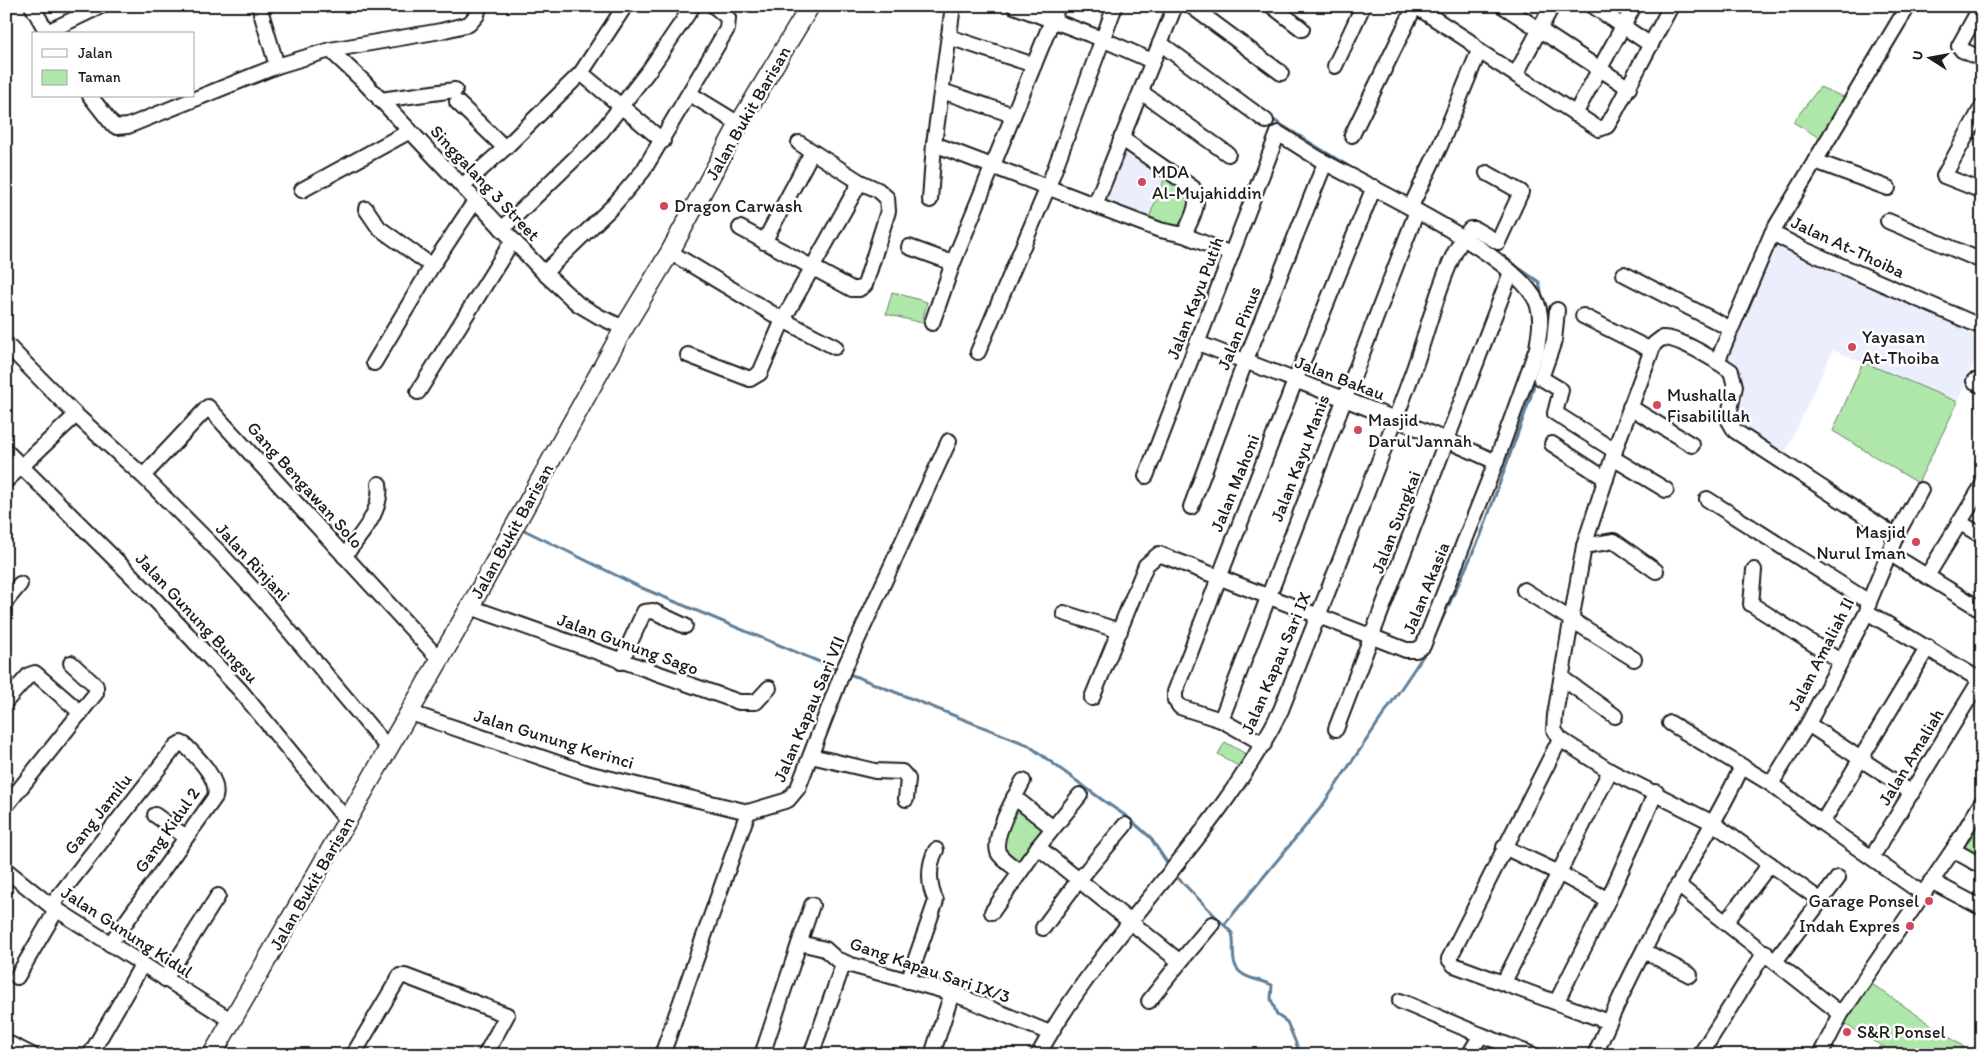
<svg xmlns="http://www.w3.org/2000/svg" width="1988" height="1061" viewBox="0 0 1988 1061" font-family="Itim,sans-serif">
<style>
.built{fill:#ebeefd}
.green{fill:#afe6a9;stroke:#668162}
.lines{fill:none;stroke-linecap:round;stroke-linejoin:round}
.stream{stroke:#5f7e97;stroke-width:3}
.minor-casing{stroke:#1c1c1c;stroke-width:18}
.major-casing{stroke:#1c1c1c;stroke-width:21}
.minor{stroke:#fff;stroke-width:14}
.major{stroke:#fff;stroke-width:18}
.poi-dot{fill:#d1495b;stroke:#fff;stroke-width:2}
.labels{text-anchor:middle;stroke-width:5;stroke-linejoin:round;paint-order:stroke}
.street-label{font-size:18px;fill:#1c1c1c;stroke:#fff}
.poi-label{font-size:18px;fill:#1c1c1c;stroke:#fff;text-anchor:start}
</style>
<rect width="100%" height="100%" fill="#fff"/>
<filter id="ink" filterUnits="userSpaceOnUse"><feTurbulence type="fractalNoise" baseFrequency=".02" numOctaves="2"/><feDisplacementMap in="SourceGraphic" scale="10" xChannelSelector="R" yChannelSelector="G"/><feConvolveMatrix kernelMatrix="1 2 1 2 8 2 1 2 1" color-interpolation-filters="sRGB"/></filter>
<g filter="url(#ink)">
<!-- built -->
<g class="built">
<polygon points="1122,144 1166,175 1181,224 1174,228 1099,201"/>
<polygon points="1772,233 1982,327 1982,343 1958,402 1833,350 1781,462 1735,431 1735,386 1717,362"/>
</g>
<!-- green -->
<g class="green">
<polygon points="1820,87 1848,99 1823,140 1793,122"/>
<path d="M1166,175L1191,191C1191,206 1189,220 1174,228L1148,220Z"/>
<polygon points="892,292 927,302 922,323 886,314"/>
<polygon points="1863,362 1958,402 1918,483 1833,431"/>
<polygon points="1225,742 1246,754 1238,766 1218,754"/>
<polygon points="1016,804 1047,827 1020,869 1001,852 1013,807"/>
<polygon points="1982,811 1982,845 1975,858 1958,849"/>
<polygon points="1869,982 1964,1047 1962,1055 1897,1055 1841,1022"/>
<polygon points="1050,1047 1072,1055 1044,1055"/>
</g>
<g class="lines">
<!-- stream -->
<g class="stream">
<polyline points="1272,119 1364,176"/>
<polyline points="1506,259 1539,282 1545,309"/>
<polyline points="1544,344 1546,331"/>
<polyline points="522,529 642,588 839,670"/>
<polyline points="1432,641 1481,535 1530,399 1536,377"/>
<polyline points="847,673 1028,745 1101,799 1126,816 1150,837 1170,867"/>
<path d="M1174,874L1232,933C1235,944 1232,950 1234,961C1238,980 1258,978 1272,985L1271,999L1277,1015L1287,1022L1301,1055"/>
<polyline points="1224,925 1322,806 1427,650"/>
</g>
<!-- minor casing -->
<g class="minor-casing">
<g id="minor">
<polyline points="32,6 48,34"/>
<polyline points="259,6 277,66"/>
<polyline points="1014,6 1102,39 1152,61"/>
<polyline points="1191,6 1281,73"/>
<polyline points="1272,6 1302,29"/>
<polyline points="1415,6 1469,41 1479,51 1599,129 1607,126 1613,116 1671,6"/>
<polyline points="1503,6 1629,88"/>
<polyline points="1593,6 1651,45"/>
<polyline points="1981,6 1959,46 1962,50 1982,59"/>
<polyline points="47,32 101,6"/>
<polyline points="949,37 1034,65"/>
<polyline points="1160,43 1266,121"/>
<polyline points="330,50 363,81 544,273 578,304 600,317 624,328"/>
<polyline points="1335,66 1363,6"/>
<polyline points="581,73 663,141"/>
<polyline points="1516,74 1552,6"/>
<polyline points="942,91 1013,115"/>
<polyline points="1141,92 1228,154"/>
<polyline points="690,94 739,124"/>
<polyline points="90,96 112,124 117,127 128,126 277,66 330,50 441,31 469,24 477,15 479,6"/>
<polyline points="380,100 455,90"/>
<polyline points="457,102 505,148"/>
<polyline points="1982,107 1944,176 1982,191"/>
<polyline points="1575,114 1634,6"/>
<polyline points="1352,135 1415,6"/>
<path d="M1121,138L1193,188C1202,203 1190,221 1184,235"/>
<polyline points="934,144 1160,230 1184,235 1231,254"/>
<polyline points="1815,161 1888,188"/>
<polyline points="462,186 505,148 581,73 625,6"/>
<polyline points="302,190 410,131"/>
<polyline points="930,200 934,144 953,6"/>
<polyline points="1413,202 1440,146 1479,51"/>
<polyline points="1095,205 1175,6"/>
<polyline points="366,209 379,228 432,266"/>
<polyline points="1888,221 1982,261"/>
<polyline points="740,228 852,289 859,289 865,285 888,211 887,198 878,190 860,182 799,143"/>
<polyline points="502,229 598,136 650,69 693,6"/>
<polyline points="1772,233 1908,6"/>
<polyline points="764,242 812,152"/>
<polyline points="909,247 953,263"/>
<polyline points="670,252 783,320 835,347"/>
<polyline points="544,273 613,206 643,171 727,29 728,18 714,6"/>
<polyline points="1624,274 1731,329"/>
<polyline points="1557,310 1554,341 1541,378 1561,390 1555,413 1615,451"/>
<polyline points="1583,316 1651,350"/>
<polyline points="932,323 953,263 1058,6"/>
<path d="M1198,343C1297,382 1398,417 1496,462"/>
<polyline points="6,344 76,415 143,476 220,553 264,601 388,748"/>
<polyline points="978,352 1048,187 1115,6"/>
<polyline points="688,355 750,379 760,373 783,320 860,182"/>
<polyline points="1717,362 1772,233 1805,250 1982,327"/>
<polyline points="374,363 432,266 475,201"/>
<polyline points="1974,381 1982,386"/>
<polyline points="418,392 513,240"/>
<polyline points="1630,407 1692,445"/>
<polyline points="1552,444 1606,479"/>
<polyline points="6,451 143,587 240,690 348,822"/>
<polyline points="1613,458 1666,490"/>
<polyline points="143,476 208,407 439,659"/>
<polyline points="6,481 76,415"/>
<polyline points="1707,499 1869,602"/>
<polyline points="1191,507 1245,362 1325,163"/>
<polyline points="1959,522 1982,536"/>
<polyline points="1584,546 1614,541 1656,571"/>
<polyline points="1889,553 1982,610"/>
<path d="M344,556C360,536 383,511 379,484"/>
<polyline points="1754,570 1751,604 1840,661"/>
<polyline points="1927,576 1982,486"/>
<polyline points="1524,590 1634,659"/>
<polyline points="6,601 20,584"/>
<polyline points="470,607 739,702 756,702 769,688"/>
<polyline points="1867,612 1980,680"/>
<polyline points="1064,613 1120,631"/>
<polyline points="621,662 644,612 653,611 685,626"/>
<polyline points="1562,678 1615,716"/>
<path d="M1092,698L1146,565L1159,554L1406,650H1416L1423,646L1496,462L1537,348C1539,334 1543,318 1537,303C1518,256 1373,189 1326,163C1310,154 1294,143 1278,133L1146,476"/>
<polyline points="6,701 29,675 35,673 81,713"/>
<polyline points="408,712 587,773 748,812"/>
<polyline points="1221,720 1417,211"/>
<polyline points="1670,723 1771,784 1822,823 1923,894"/>
<polyline points="1808,724 1912,793"/>
<polyline points="1336,729 1511,272"/>
<polyline points="1560,739 1449,959 1454,965 1609,1022"/>
<polyline points="1264,744 1221,720 1180,707 1175,700 1175,692 1295,381 1374,187"/>
<polyline points="811,756 875,771 902,772 908,779 906,799"/>
<polyline points="1771,784 1808,724 1867,612 1869,602 1896,536 1921,490"/>
<polyline points="1014,797 1053,828"/>
<polyline points="6,806 96,693 96,686 71,663"/>
<polyline points="748,812 788,800 798,788 843,671 949,441"/>
<polyline points="155,815 186,837"/>
<polyline points="1822,823 1928,647"/>
<polyline points="1038,847 1180,962 1149,1001"/>
<polyline points="1504,847 1559,873 1608,900"/>
<polyline points="1953,850 1982,866"/>
<polyline points="1872,857 1982,677"/>
<polyline points="6,870 51,906 232,1021"/>
<path d="M1020,872C1014,867 1004,861 999,854C990,839 1016,795 1023,781"/>
<polyline points="1931,881 1982,908"/>
<polyline points="1678,885 1841,1014"/>
<path d="M1820,900L1713,823L1610,771L1560,739L1554,730L1555,715L1584,546L1618,441L1654,344L1662,338C1679,337 1717,361 1731,371L1735,386L1728,419L1735,431L1896,536"/>
<path d="M51,906L176,746L181,743L185,745C197,757 220,779 215,797L110,944"/>
<polyline points="992,912 1038,847 1080,795"/>
<polyline points="1726,922 1770,864"/>
<polyline points="1043,928 1078,881 1125,825"/>
<polyline points="800,943 825,949 836,959 851,965 952,993 1050,1033"/>
<polyline points="1644,951 1690,975"/>
<polyline points="1776,960 1838,878"/>
<polyline points="1180,962 1212,924"/>
<polyline points="17,977 57,909"/>
<polyline points="165,979 218,896"/>
<path d="M908,981L936,901C928,885 928,865 936,850"/>
<polyline points="1504,982 1610,771"/>
<polyline points="1400,1001 1481,1035"/>
<polyline points="1557,1001 1608,900 1656,792"/>
<polyline points="6,1042 32,1055"/>
<polyline points="90,1055 142,965"/>
<polyline points="353,1055 394,986 400,976 405,976 507,1015 485,1055"/>
<polyline points="662,1055 748,812"/>
<polyline points="762,1055 812,905"/>
<polyline points="811,1055 844,962"/>
<polyline points="932,1055 952,993"/>
<path d="M1038,1055C1106,931 1218,836 1281,710C1324,599 1370,489 1411,377C1426,339 1444,257 1470,229H1475L1498,242L1521,192L1487,173"/>
<polyline points="1469,1055 1481,1035 1533,1055"/>
<path d="M1595,1055C1622,989 1656,926 1690,863C1708,831 1727,800 1742,766"/>
<polyline points="1700,1055 1765,952"/>
<polyline points="1820,1055 1841,1014 1953,850 1982,802"/>
</g>
</g>
<!-- major casing -->
<g class="major-casing">
<polyline id="major" points="212,1055 470,607 624,328 670,252 739,124 810,6"/>
</g>
<!-- minor -->
<use href="#minor" class="minor"/>
<!-- major -->
<use href="#major" class="major"/>
</g>
</g>
<!-- markers -->
<g class="poi-dot">
<circle cx="1142" cy="182" r="5"/>
<circle cx="664" cy="206" r="5"/>
<circle cx="1852" cy="347" r="5"/>
<circle cx="1657" cy="405" r="5"/>
<circle cx="1358" cy="430" r="5"/>
<circle cx="1916" cy="542" r="5"/>
<circle cx="1929" cy="901" r="5"/>
<circle cx="1910" cy="926" r="5"/>
<circle cx="1847" cy="1032" r="5"/>
</g>
<g class="labels">
<!-- street labels -->
<g class="street-label">
<text transform="translate(748 113) rotate(-60)" y="6">Jalan Bukit Barisan</text>
<text transform="translate(485 183) rotate(47)" y="6">Singgalang 3 Street</text>
<text transform="translate(1848 247) rotate(25)" y="6">Jalan At-Thoiba</text>
<text transform="translate(1195 298) rotate(-69)" y="6">Jalan Kayu Putih</text>
<text transform="translate(1239 328) rotate(-68)" y="6">Jalan Pinus</text>
<text transform="translate(1340 378) rotate(21)" y="6">Jalan Bakau</text>
<text transform="translate(1300 458) rotate(-69)" y="6">Jalan Kayu Manis</text>
<text transform="translate(1235 483) rotate(-68)" y="6">Jalan Mahoni</text>
<text transform="translate(305 485) rotate(48)" y="6">Gang Bengawan Solo</text>
<text transform="translate(1396 522) rotate(-69)" y="6">Jalan Sungkai</text>
<text transform="translate(512 531) rotate(-61)" y="6">Jalan Bukit Barisan</text>
<text transform="translate(253 562) rotate(47)" y="6">Jalan Rinjani</text>
<text transform="translate(1426 588) rotate(-68)" y="6">Jalan Akasia</text>
<text transform="translate(197 618) rotate(47)" y="6">Jalan Gunung Bungsu</text>
<text transform="translate(628 644) rotate(20)" y="6">Jalan Gunung Sago</text>
<text transform="translate(1821 654) rotate(-63)" y="6">Jalan Amaliah II</text>
<text transform="translate(1276 663) rotate(-67)" y="6">Jalan Kapau Sari IX</text>
<text transform="translate(809 709) rotate(-67)" y="6">Jalan Kapau Sari VII</text>
<text transform="translate(554 739) rotate(17)" y="6">Jalan Gunung Kerinci</text>
<text transform="translate(1911 757) rotate(-59)" y="6">Jalan Amaliah</text>
<text transform="translate(98 814) rotate(-52)" y="6">Gang Jamilu</text>
<text transform="translate(167 830) rotate(-55)" y="6">Gang Kidul 2</text>
<text transform="translate(312 883) rotate(-60)" y="6">Jalan Bukit Barisan</text>
<text transform="translate(127 932) rotate(33)" y="6">Jalan Gunung Kidul</text>
<text transform="translate(930 970) rotate(19)" y="6">Gang Kapau Sari IX/3</text>
</g>
<!-- poi labels -->
<g class="poi-label">
<text x="1152" y="178">MDA<tspan x="1152" dy="21">Al-Mujahiddin</tspan></text>
<text x="674" y="212">Dragon Carwash</text>
<text x="1862" y="343">Yayasan<tspan x="1862" dy="21">At-Thoiba</tspan></text>
<text x="1667" y="401">Mushalla<tspan x="1667" dy="21">Fisabilillah</tspan></text>
<text x="1368" y="426">Masjid<tspan x="1368" dy="21">Darul Jannah</tspan></text>
<text x="1906" y="538" text-anchor="end">Masjid<tspan x="1906" dy="21">Nurul Iman</tspan></text>
<text x="1919" y="907" text-anchor="end">Garage Ponsel</text>
<text x="1900" y="932" text-anchor="end">Indah Expres</text>
<text x="1857" y="1038">S&amp;R Ponsel</text>
</g>
</g>
<!-- margin -->
<rect width="1988" height="1061" fill="none" stroke="#fff" stroke-width="25"/>
<rect x="12" y="12" width="1963" height="1036" fill="none" stroke="#1c1c1c" stroke-width="2" filter="url(#ink)"/>
<!-- legend -->
<rect x="32" y="32" width="162" height="65" fill="#ffffff" stroke="#a4a4a4"/>
<rect x="42" y="49" width="25" height="8" fill="#ffffff" stroke="#a4a4a4"/>
<text x="78" y="58" font-size="15" fill="#1c1c1c">Jalan</text>
<rect x="42" y="70" width="25" height="15" fill="#afe6a9" stroke="#a4a4a4"/>
<text x="78" y="82" font-size="15" fill="#1c1c1c">Taman</text>
<!-- north arrow -->
<g transform="translate(1930 58) rotate(281)" stroke="#ffffff" stroke-width="4" paint-order="stroke">
<path d="M0-4L9 19L0 12L-9 19Z" fill="#1c1c1c"/>
<text y="-8" font-size="14" font-weight="bold" text-anchor="middle" fill="#1c1c1c">U</text>
</g>
</svg>
